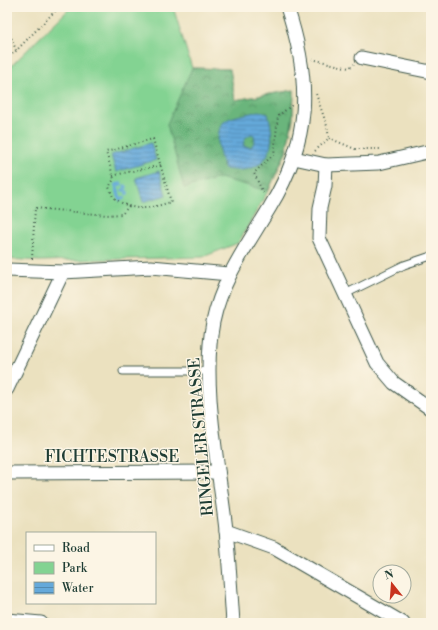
<svg xmlns="http://www.w3.org/2000/svg" width="438" height="630" viewBox="0 0 438 630" font-family="'Libre Bodoni',serif">
<style>
.green{fill:#83d392;stroke:#518863}
.forest{fill:url(#forest-crowns);stroke:#447958}
.water{fill:url(#water-rules);stroke:#427387;fill-rule:evenodd}
.lines{fill:none;stroke-linecap:round;stroke-linejoin:round}
.stream{stroke:#65a9da;stroke-width:3.5}
.service-casing{stroke:#3e5649;stroke-width:9}
.minor-casing{stroke:#3e5649;stroke-width:15}
.path{stroke:#3e5649;stroke-width:2;stroke-dasharray:1 3;stroke-linecap:butt}
.service{stroke:#fff;stroke-width:7}
.minor{stroke:#fff;stroke-width:13}
.labels{text-anchor:middle;stroke-width:3;stroke-linejoin:round;paint-order:stroke}
.street-label{font-size:16px;fill:#1f3d34;stroke:#fcf5e5}
</style>
<defs>
<pattern id="forest-crowns" width="20" height="18" patternUnits="userSpaceOnUse"><rect width="20" height="18" fill="#6ab57c"/><path d="M2 6a3 3 0 1 1 6 0M12 15a3 3 0 1 1 6 0" fill="none" stroke="#579466"/></pattern>
<pattern id="water-rules" width="6" height="5" patternUnits="userSpaceOnUse"><rect width="6" height="5" fill="#65a9da"/><path d="M0 2.5h6" fill="none" stroke="#538bb2"/></pattern>
</defs>
<rect width="100%" height="100%" fill="#fcf5e5"/>
<filter id="ink" filterUnits="userSpaceOnUse"><feTurbulence type="fractalNoise" baseFrequency=".025" numOctaves="2"/><feDisplacementMap in="SourceGraphic" scale="8" xChannelSelector="R" yChannelSelector="G"/><feConvolveMatrix kernelMatrix="1 2 1 2 8 2 1 2 1" color-interpolation-filters="sRGB"/></filter>
<filter id="wash" filterUnits="userSpaceOnUse"><feTurbulence type="fractalNoise" baseFrequency=".012" numOctaves="4" result="noise"/><feDisplacementMap in="SourceGraphic" scale="16" xChannelSelector="R" yChannelSelector="G"/><feGaussianBlur stdDeviation="0.9" result="paint"/><feColorMatrix in="noise" values="0 0 0 0 0 0 0 0 0 0 0 0 0 0 0 0 0 1.4 0 .05"/><feComposite in="paint" operator="in"/></filter>
<g filter="url(#wash)">
<rect width="100%" height="100%" fill="#ebe1bf"/>
<!-- green -->
<polygon class="green" points="71,7 173,7 192,68 230,69 235,100 294,90 293,119 286,153 268,191 238,243 203,257 40,261 7,259 7,70"/>
<!-- forest -->
<path class="forest" d="M192,68L230,69L235,100L294,90C293,132 287,153 268,191L220,178L184,188L167,124Z"/>
<!-- water -->
<g class="water">
<path d="M259,111L268,114C279,150 265,176 225,169C219,157 213,131 225,121C234,115 249,114 259,111ZM251,134L254,135L255,141L251,147L243,146L245,138Z"/>
<polygon points="151,143 156,160 116,172 111,155"/>
<polygon points="159,171 166,195 143,202 136,178"/>
</g>
<g class="lines">
<!-- stream -->
<g class="stream">
<polyline points="121,184 116,185 120,199 124,198"/>
<polyline points="125,186 126,187"/>
<polyline points="123,190 125,190"/>
<polyline points="127,192 127,194"/>
</g>
</g>
</g>
<g filter="url(#ink)">
<g class="lines">
<!-- service casing -->
<g class="service-casing">
<g id="service">
<polyline points="345,294 404,265 431,256"/>
<polyline points="123,371 209,371"/>
</g>
</g>
<!-- minor casing -->
<g class="minor-casing">
<g id="minor">
<polyline points="362,58 431,72"/>
<polyline points="294,158 326,165 379,163 431,151"/>
<polyline points="326,165 325,186 320,208 319,238 377,363 394,383 431,409"/>
<polyline points="7,270 63,272 151,267 229,274"/>
<polyline points="7,389 63,272"/>
<polyline points="7,473 218,472"/>
<polyline points="226,531 274,548 403,623"/>
<polyline points="7,620 41,623"/>
<path d="M233,623C231,592 229,561 226,530C219,466 201,385 213,322C222,279 248,244 270,207C311,139 312,82 287,7"/>
</g>
</g>
<!-- path -->
<g class="path">
<polyline points="7,27 16,50"/>
<polyline points="312,59 349,68 354,64"/>
<polyline points="7,60 59,7"/>
<polyline points="329,138 355,149 382,149"/>
<path d="M153,139L171,202C147,209 134,213 113,197L109,187L114,179L106,152Z"/>
<polyline points="315,151 329,138 327,126 316,94"/>
<path d="M113,176C129,171 145,169 161,165"/>
<polyline points="263,193 254,173 274,154 278,116 292,105"/>
<polyline points="32,259 35,208 106,215 122,214 129,206"/>
</g>
<!-- service -->
<use href="#service" class="service"/>
<!-- minor -->
<use href="#minor" class="minor"/>
</g>
</g>
<g class="labels">
<!-- street labels -->
<g class="street-label">
<text transform="translate(200 437) rotate(-95)" y="6">RINGELER STRASSE</text>
<text x="112" y="462">FICHTESTRASSE</text>
</g>
</g>
<!-- margin -->
<rect width="438" height="630" fill="none" stroke="#fcf5e5" stroke-width="24"/>
<!-- legend -->
<rect x="26" y="532" width="130" height="72" fill="#fcf5e5" stroke="#a4ab9e"/>
<rect x="34" y="545" width="20" height="6" fill="#ffffff" stroke="#a4ab9e"/>
<text x="62" y="552" font-size="12" fill="#1f3d34">Road</text>
<rect x="34" y="562" width="20" height="12" fill="#83d392" stroke="#a4ab9e"/>
<text x="62" y="572" font-size="12" fill="#1f3d34">Park</text>
<rect x="34" y="582" width="20" height="12" fill="url(#water-rules)" stroke="#a4ab9e"/>
<text x="62" y="592" font-size="12" fill="#1f3d34">Water</text>
<!-- north arrow -->
<g transform="translate(392 584) rotate(343)"><circle r="19" fill="#fcf5e5" stroke="#a4ab9e"/>
<path d="M0-3L7 15L0 10L-7 15Z" fill="#c8321e"/>
<text y="-6" font-size="11" font-weight="bold" text-anchor="middle" fill="#1f3d34">N</text>
</g>
</svg>
